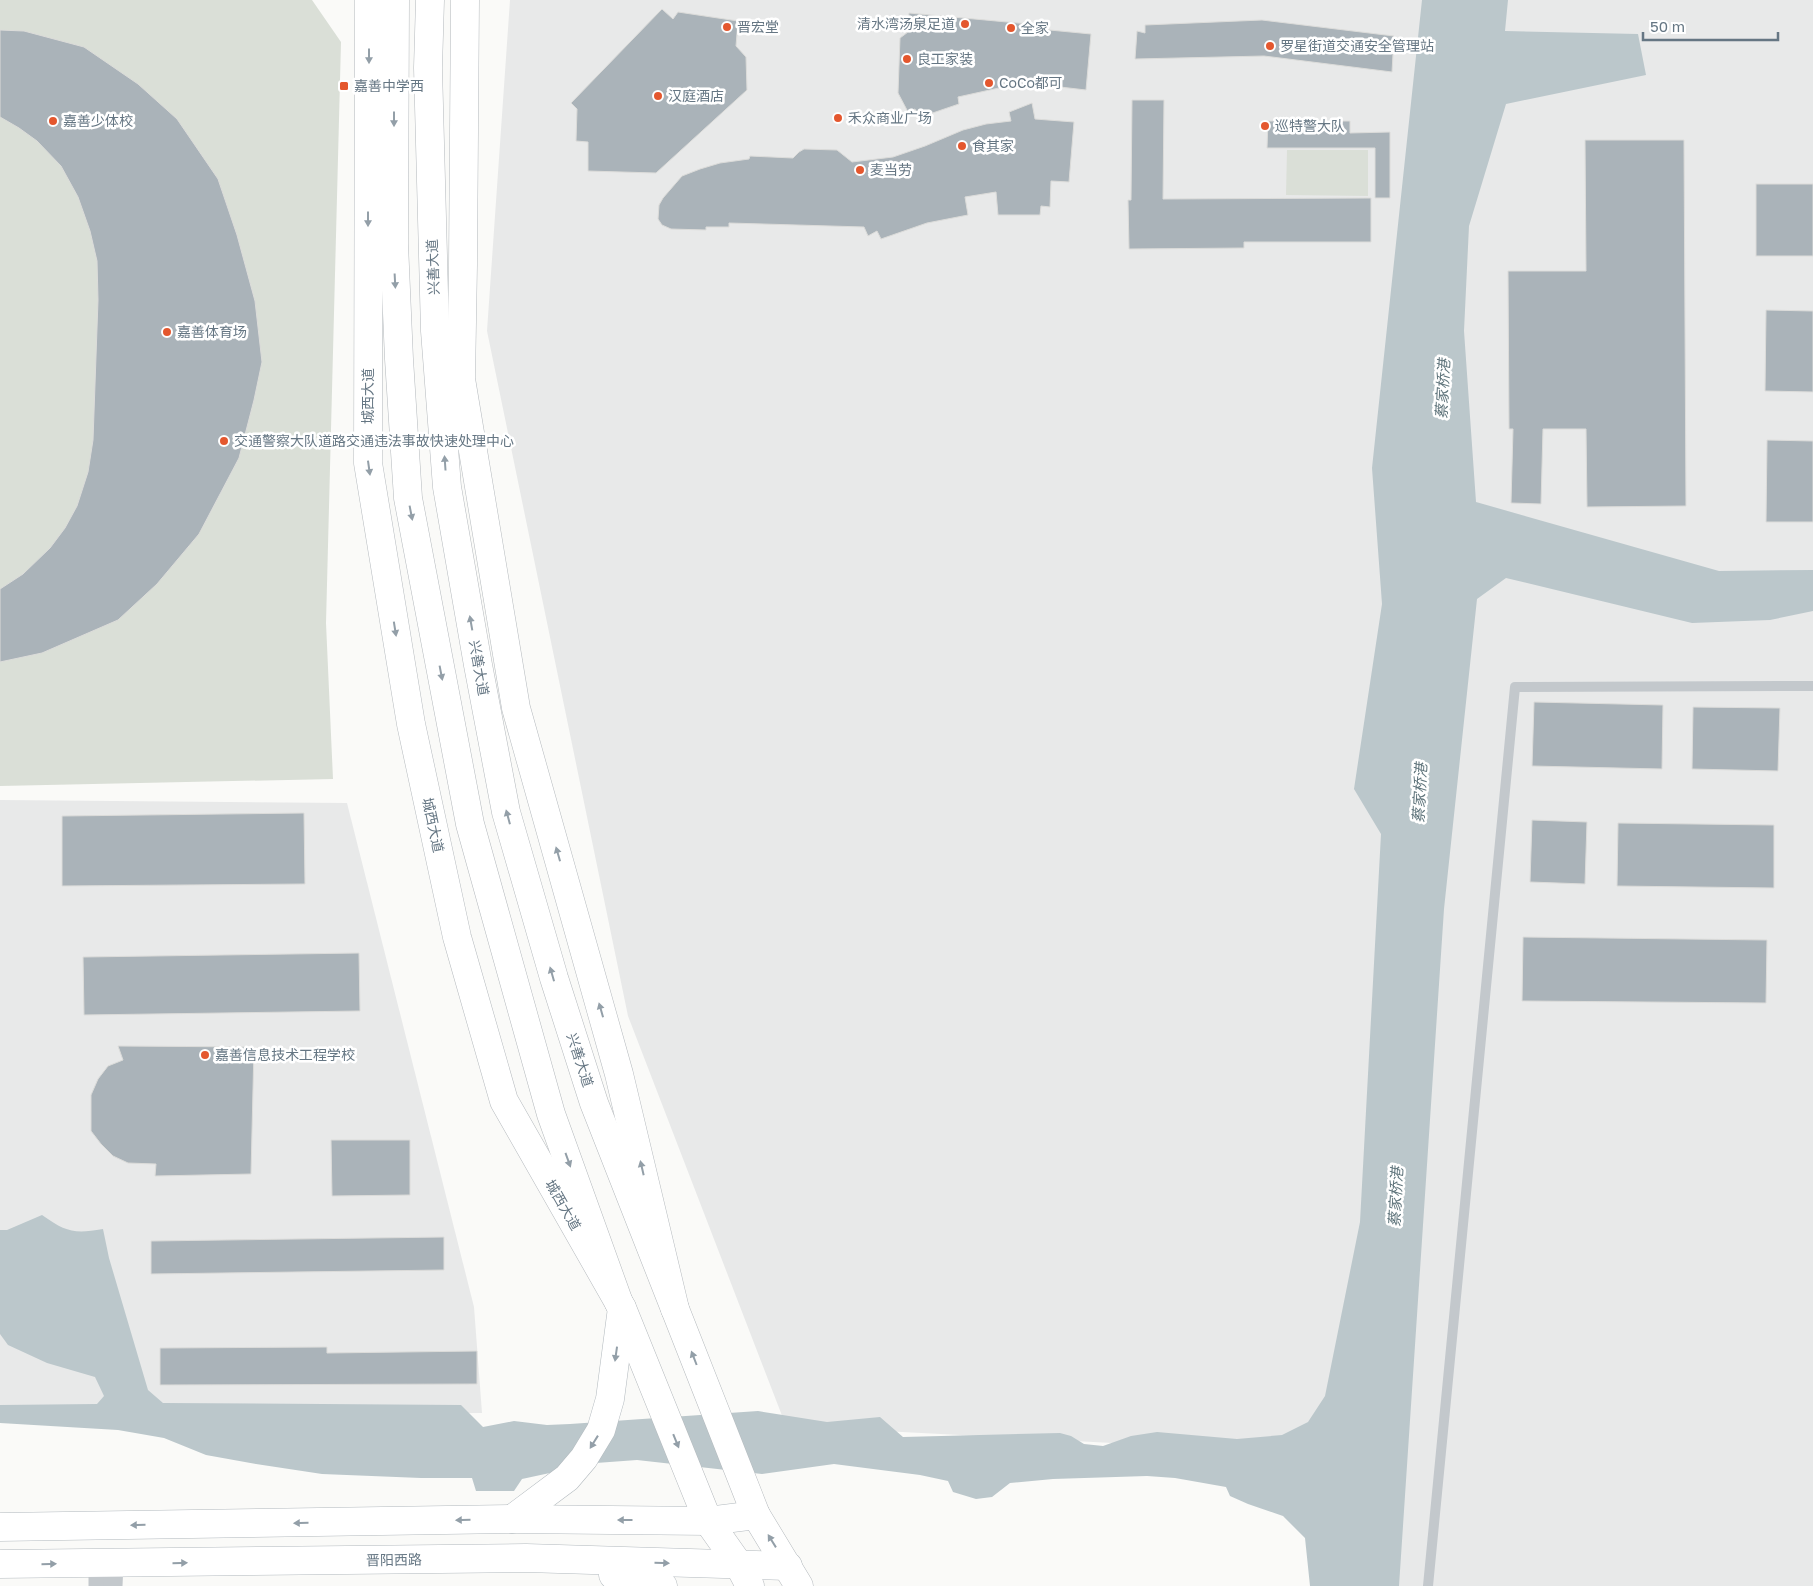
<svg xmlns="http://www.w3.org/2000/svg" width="1813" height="1586" viewBox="0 0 1813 1586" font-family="'Golos Text','Noto Sans SC',sans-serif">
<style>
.built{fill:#e8e9e9}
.green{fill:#dadfd7}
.water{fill:#bbc7cb}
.building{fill:#aab3b9;stroke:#dcdcda}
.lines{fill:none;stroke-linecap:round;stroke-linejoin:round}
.secondary-casing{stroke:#b3babf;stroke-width:29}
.primary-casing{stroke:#b5babe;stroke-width:29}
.highway-casing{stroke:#b4b9bd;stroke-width:29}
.lane{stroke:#c3c8cc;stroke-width:10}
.street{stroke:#c3c8cc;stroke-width:19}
.secondary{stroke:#fff;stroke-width:28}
.primary{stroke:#fff;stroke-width:28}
.highway{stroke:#fff;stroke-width:28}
.oneway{fill:#939fa8}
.poi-dot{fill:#e4572e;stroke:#fff;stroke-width:2}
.labels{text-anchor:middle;stroke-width:5;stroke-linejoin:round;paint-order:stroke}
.poi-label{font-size:14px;fill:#657683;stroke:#fff;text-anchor:start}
.street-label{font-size:14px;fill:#657683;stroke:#fff}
.water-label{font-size:15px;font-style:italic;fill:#60757c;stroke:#fff}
</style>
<rect width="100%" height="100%" fill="#fafaf8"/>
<!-- built -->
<g class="built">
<polygon points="510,0 1813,0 1813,1586 1397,1586 1404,1458 786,1426 628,1016 487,331"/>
<polygon points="0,800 347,803 474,1307 482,1413 0,1417"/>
</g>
<!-- green -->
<g class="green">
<polygon points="0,0 312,0 341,42 326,623 333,779 0,786"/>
<polygon points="1287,150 1368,150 1368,196 1286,195"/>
</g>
<!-- water -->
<path class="water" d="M1422,0H1508L1505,31L1638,34L1646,75L1506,104L1469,226L1464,331L1476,502L1719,571L1813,570V611L1770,620L1692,623L1506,578L1477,599L1444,909L1399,1586H1310L1305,1538L1283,1516L1248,1504L1230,1496L1226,1487L1175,1478L1147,1476L1053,1479L1010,1483L992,1497L976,1499L953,1492L948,1481L920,1475L834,1464L762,1474L637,1460L596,1463L522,1479L514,1491H476L472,1478H421L322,1474L256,1464L206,1455L164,1438L118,1430L0,1423V1405L97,1404L104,1396L95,1377L47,1363L8,1345L0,1334V1230H7L42,1215C66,1232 74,1234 103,1229L109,1258L148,1390L163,1403L461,1405L483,1427L514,1421L547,1425L570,1424L758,1411L827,1422L880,1417L903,1437L1060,1433L1071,1436L1084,1444L1103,1446L1131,1436L1157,1432L1237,1439L1282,1435L1308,1422L1325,1396L1360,1222L1381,834L1354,789L1382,604L1372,468Z"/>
<!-- building -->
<g class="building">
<polygon points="662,9 673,19 678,12 738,21 736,46 746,57 747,90 656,173 588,171 588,142 576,141 577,109 571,103"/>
<polygon points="909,13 1029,24 1029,28 1091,34 1086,90 1043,85 1043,88 1018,86 1017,84 958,97 959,104 918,118 915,109 908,112 898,93 900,38 908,32"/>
<polygon points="1262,20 1394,36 1392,72 1264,56 1135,59 1137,31 1145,33 1145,25"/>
<polygon points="0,30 24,31 84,47 138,84 177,119 218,179 237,235 255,301 262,362 254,400 239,458 199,534 157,584 118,620 42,653 0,662 0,589 23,574 50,548 65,528 77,506 88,472 93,440 98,300 97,261 90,231 78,197 61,166 37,141 19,128 0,117"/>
<polygon points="1132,100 1164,100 1163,199 1371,198 1371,242 1244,242 1244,248 1129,249 1128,200 1131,200"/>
<polygon points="1032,103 1035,119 1074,122 1069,182 1051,181 1050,207 1041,206 1040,215 998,215 996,192 965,197 968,215 927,223 881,239 877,231 868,236 864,227 729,223 729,227 706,227 706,230 671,229 662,225 658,219 659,205 663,198 682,176 700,169 720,163 749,159 750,156 793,158 799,152 804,149 837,150 852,162 893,157 925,146 963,130 986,124 1011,121 1009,112"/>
<polygon points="1268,121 1350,121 1350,133 1390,132 1390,198 1375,198 1375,148 1267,148"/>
<polygon points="1585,140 1684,140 1686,506 1587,507 1586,429 1543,429 1541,504 1511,503 1513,429 1509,429 1508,271 1586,271"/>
<rect x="1756" y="184" width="57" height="72"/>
<polygon points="1766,310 1813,311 1813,392 1765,391"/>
<polygon points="1767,440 1813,441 1813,522 1766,522"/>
<polygon points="1534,702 1663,705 1662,769 1532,766"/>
<polygon points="1693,707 1780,708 1778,771 1692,769"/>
<polygon points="304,813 305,884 62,886 62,816"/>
<polygon points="1532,820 1587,822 1585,884 1530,882"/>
<polygon points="1618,823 1774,825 1774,888 1617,886"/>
<polygon points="1523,937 1767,940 1766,1003 1522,1001"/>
<polygon points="359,953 360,1011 84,1015 83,957"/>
<polygon points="118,1046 254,1047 251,1174 155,1176 156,1164 128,1163 113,1156 101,1144 91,1131 91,1095 98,1079 108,1066 123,1060"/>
<polygon points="331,1140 410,1140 410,1195 332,1196"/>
<polygon points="444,1237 444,1270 151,1274 151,1241"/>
<polygon points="327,1347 327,1353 477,1351 477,1384 160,1385 160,1348"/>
</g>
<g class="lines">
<!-- secondary casing -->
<g class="secondary-casing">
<g id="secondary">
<polyline points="512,1519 567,1478 584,1458 601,1430 610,1399 622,1308"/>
<polyline points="0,1527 512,1519 708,1521 756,1515"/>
<polyline points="0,1564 526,1558 788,1566"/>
<polyline points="613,1575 659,1583 663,1586"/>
</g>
</g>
<!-- primary casing -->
<g class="primary-casing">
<g id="primary">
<polyline points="369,0 368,463 411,724 457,937 504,1101 622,1308 708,1521 739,1565 750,1586"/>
<polyline points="465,0 463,265 461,379 516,708 619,1074 675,1309 756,1515 799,1586"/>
</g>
</g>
<!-- highway casing -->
<g class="highway-casing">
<g id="highway">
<polyline points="395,0 394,244 399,359 408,498 470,824 551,1114 619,1303"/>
<polyline points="430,0 428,68 435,331 447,487 478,665 506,812 554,978 594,1103 675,1309"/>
</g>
</g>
<!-- lane -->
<polyline class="lane" points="1428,1586 1515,687 1813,686"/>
<!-- street -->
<g class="street">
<polyline points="98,1586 98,1563"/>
<polyline points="113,1586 114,1563"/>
</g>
<!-- secondary -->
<use href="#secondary" class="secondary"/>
<!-- primary -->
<use href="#primary" class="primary"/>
<!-- highway -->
<use href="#highway" class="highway"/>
</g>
<!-- one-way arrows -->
<defs><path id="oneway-solid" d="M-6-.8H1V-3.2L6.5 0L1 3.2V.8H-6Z" transform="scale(1.25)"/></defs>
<g class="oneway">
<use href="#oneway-solid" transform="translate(369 56) rotate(90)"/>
<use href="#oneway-solid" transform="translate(394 119) rotate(90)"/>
<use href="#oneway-solid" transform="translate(368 219) rotate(90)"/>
<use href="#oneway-solid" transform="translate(395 281) rotate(87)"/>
<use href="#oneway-solid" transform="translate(445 463) rotate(-94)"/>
<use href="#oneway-solid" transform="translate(369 468) rotate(82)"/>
<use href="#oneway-solid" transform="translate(411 513) rotate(79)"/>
<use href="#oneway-solid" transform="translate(471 623) rotate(-100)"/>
<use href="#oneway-solid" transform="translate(395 629) rotate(81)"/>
<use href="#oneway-solid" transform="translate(441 673) rotate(79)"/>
<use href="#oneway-solid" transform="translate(508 817) rotate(-105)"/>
<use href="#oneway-solid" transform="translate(558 854) rotate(-106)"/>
<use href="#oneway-solid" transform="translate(552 974) rotate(-106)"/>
<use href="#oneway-solid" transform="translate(601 1010) rotate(-106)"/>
<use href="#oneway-solid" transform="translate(568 1160) rotate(70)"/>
<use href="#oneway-solid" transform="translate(642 1168) rotate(-103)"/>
<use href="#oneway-solid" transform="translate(616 1354) rotate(98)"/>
<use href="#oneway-solid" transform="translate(694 1358) rotate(-111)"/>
<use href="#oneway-solid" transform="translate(676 1441) rotate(68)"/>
<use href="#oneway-solid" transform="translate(594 1442) rotate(122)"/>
<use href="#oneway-solid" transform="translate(463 1520) rotate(179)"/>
<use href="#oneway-solid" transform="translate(625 1520) rotate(-180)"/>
<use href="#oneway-solid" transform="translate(301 1523) rotate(179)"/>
<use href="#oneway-solid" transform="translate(138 1525) rotate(179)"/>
<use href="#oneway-solid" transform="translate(772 1541) rotate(-122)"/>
<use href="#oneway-solid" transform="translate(180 1563) rotate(-1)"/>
<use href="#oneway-solid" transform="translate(662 1563) rotate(2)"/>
<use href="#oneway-solid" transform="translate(49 1564) rotate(-1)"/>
</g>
<!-- markers -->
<g class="poi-dot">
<circle cx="965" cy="24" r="5"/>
<circle cx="727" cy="27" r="5"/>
<circle cx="1011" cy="28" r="5"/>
<circle cx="1270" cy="46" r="5"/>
<circle cx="907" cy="59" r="5"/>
<circle cx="989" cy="83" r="5"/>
<rect x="339" y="81" width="10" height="10" rx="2.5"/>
<circle cx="658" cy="96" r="5"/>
<circle cx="838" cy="118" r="5"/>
<circle cx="53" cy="121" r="5"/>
<circle cx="1265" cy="126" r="5"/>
<circle cx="962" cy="146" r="5"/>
<circle cx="860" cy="170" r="5"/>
<circle cx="167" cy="332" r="5"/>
<circle cx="224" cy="441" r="5"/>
<circle cx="205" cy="1055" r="5"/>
</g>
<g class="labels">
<!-- poi labels -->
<g class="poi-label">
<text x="955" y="29" text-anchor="end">清水湾汤泉足道</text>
<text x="737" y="32">晋宏堂</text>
<text x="1021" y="33">全家</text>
<text x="1280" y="51">罗星街道交通安全管理站</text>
<text x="917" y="64">良工家装</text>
<text x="999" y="88">CoCo都可</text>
<text x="354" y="91">嘉善中学西</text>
<text x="668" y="101">汉庭酒店</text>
<text x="848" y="123">禾众商业广场</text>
<text x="63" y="126">嘉善少体校</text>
<text x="1275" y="131">巡特警大队</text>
<text x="972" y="151">食其家</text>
<text x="870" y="175">麦当劳</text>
<text x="177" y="337">嘉善体育场</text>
<text x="234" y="446">交通警察大队道路交通违法事故快速处理中心</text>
<text x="215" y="1060">嘉善信息技术工程学校</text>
</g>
<!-- street labels -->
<g class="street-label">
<text transform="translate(433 267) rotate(-92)" y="5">兴善大道</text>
<text transform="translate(368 396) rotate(-90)" y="5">城西大道</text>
<text transform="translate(479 668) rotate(80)" y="5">兴善大道</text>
<text transform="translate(433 825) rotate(78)" y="5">城西大道</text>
<text transform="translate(580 1060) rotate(72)" y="5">兴善大道</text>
<text transform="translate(563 1205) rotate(60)" y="5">城西大道</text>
<text transform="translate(394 1560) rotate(-1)" y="5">晋阳西路</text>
</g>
<!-- water labels -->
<g class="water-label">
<text transform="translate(1443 389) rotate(-87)" y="5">蔡家桥港</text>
<text transform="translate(1420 793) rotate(-87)" y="5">蔡家桥港</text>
<text transform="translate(1396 1197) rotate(-87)" y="5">蔡家桥港</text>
</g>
</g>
<!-- scale -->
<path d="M1643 32v8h135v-8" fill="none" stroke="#657683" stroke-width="2.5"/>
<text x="1650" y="32" font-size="15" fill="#657683" stroke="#ffffff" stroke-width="4" paint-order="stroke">50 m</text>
</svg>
